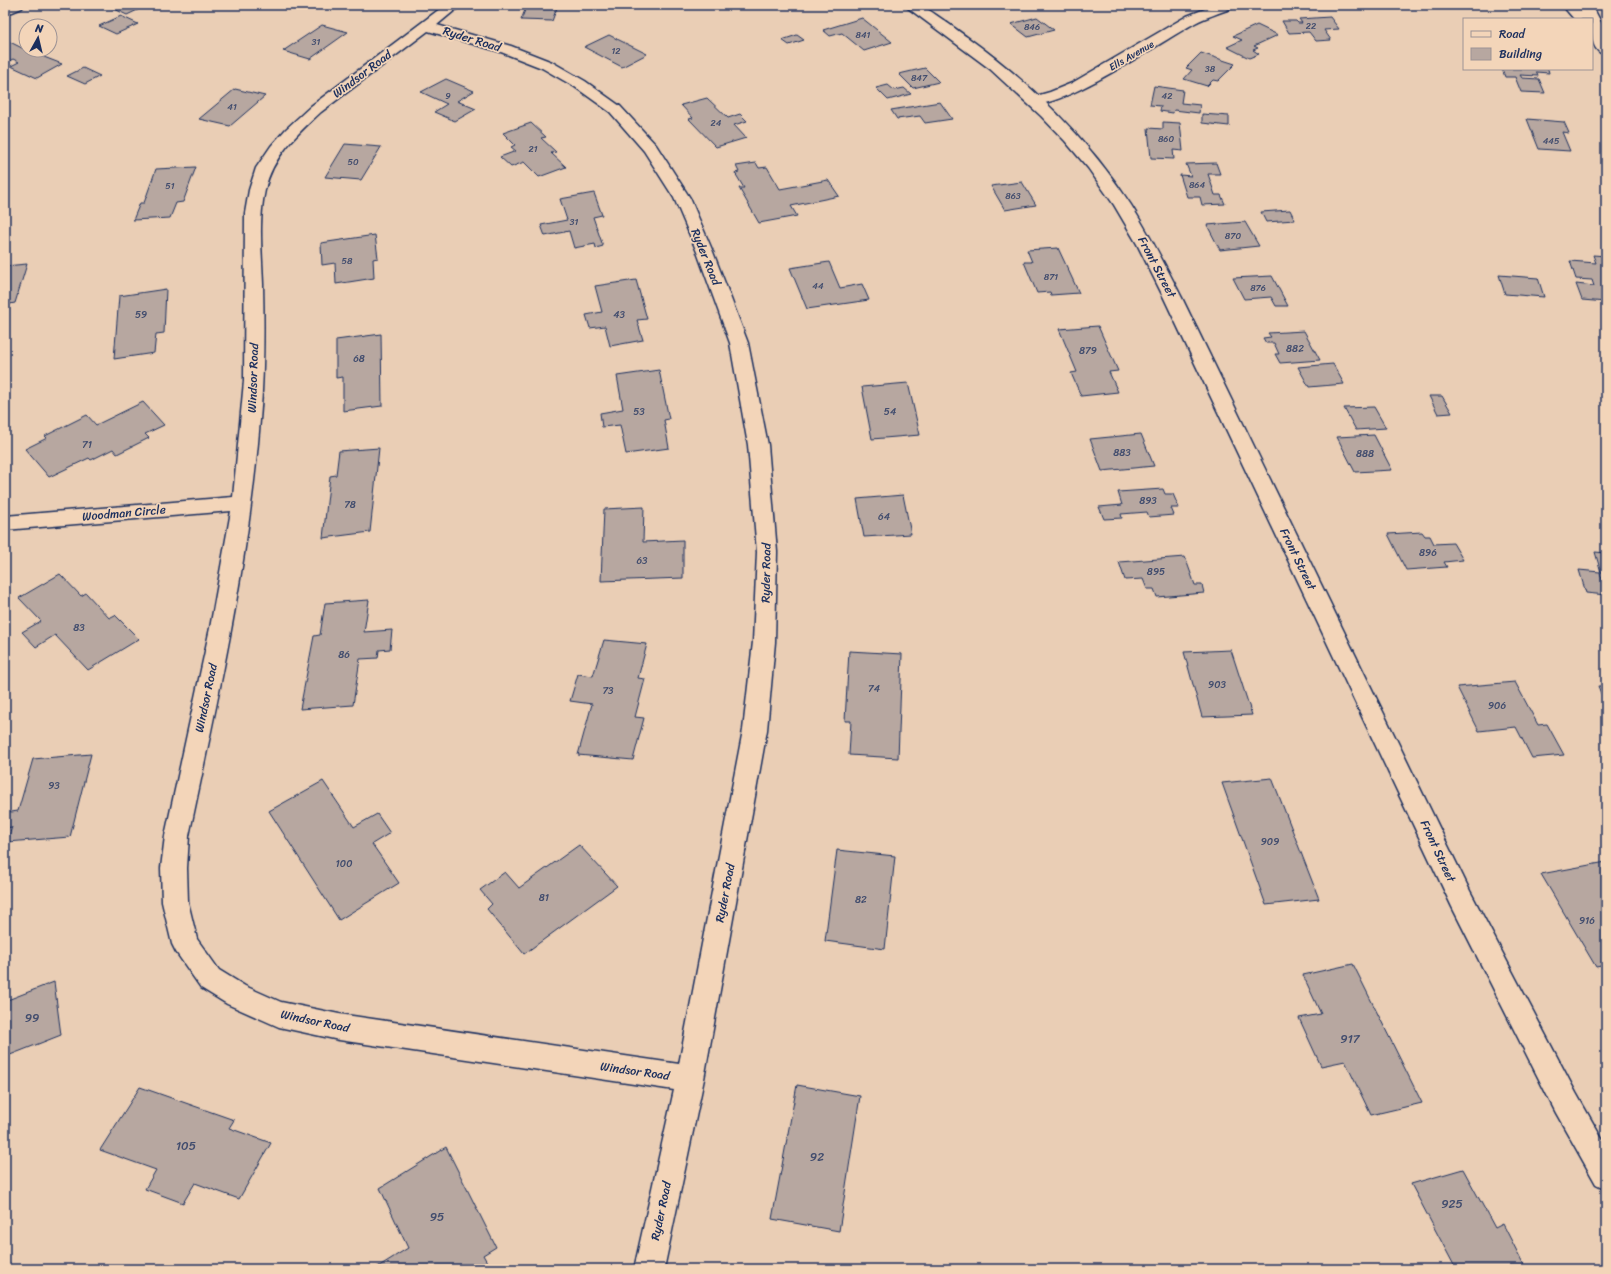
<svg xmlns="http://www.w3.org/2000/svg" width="1611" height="1274" viewBox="0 0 1611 1274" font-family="Sriracha,sans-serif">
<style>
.building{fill:#b7a7a0;stroke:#1b2f5e}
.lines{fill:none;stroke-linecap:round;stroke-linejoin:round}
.street-casing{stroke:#1b2f5e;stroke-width:3}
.secondary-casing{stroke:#1b2f5e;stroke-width:3}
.primary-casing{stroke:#1b2f5e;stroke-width:3}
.highway-casing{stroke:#1b2f5e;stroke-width:3}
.street{fill:#f3d5b9;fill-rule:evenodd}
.secondary{fill:#f3d5b9;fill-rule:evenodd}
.primary{fill:#f3d5b9;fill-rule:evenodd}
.highway{fill:#f3d5b9;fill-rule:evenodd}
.labels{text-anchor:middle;stroke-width:3.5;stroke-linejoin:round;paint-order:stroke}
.far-number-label{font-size:9px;fill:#424d6e}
.far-street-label{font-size:10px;fill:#1b2f5e;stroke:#f3d5b9}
.number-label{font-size:10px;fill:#424d6e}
.street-label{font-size:12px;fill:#1b2f5e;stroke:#f3d5b9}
.near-number-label{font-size:12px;fill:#424d6e}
</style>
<rect width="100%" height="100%" fill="#eaceb5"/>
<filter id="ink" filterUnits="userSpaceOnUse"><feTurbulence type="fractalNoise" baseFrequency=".025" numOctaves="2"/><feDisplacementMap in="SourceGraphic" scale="8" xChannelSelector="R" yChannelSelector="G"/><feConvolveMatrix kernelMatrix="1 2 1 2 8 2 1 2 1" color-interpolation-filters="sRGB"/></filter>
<g filter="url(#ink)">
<!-- building -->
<g class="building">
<polygon points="106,5 148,5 127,15"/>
<polygon points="527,5 579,5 558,5 552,21 521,20"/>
<polygon points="121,16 138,24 116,34 99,26"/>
<polygon points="1037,17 1054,30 1028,37 1011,24"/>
<polygon points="1330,17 1339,29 1324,30 1331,40 1316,41 1309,32 1289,33 1282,21 1296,21 1298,23 1302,23 1299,19"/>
<polygon points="862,18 892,42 864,51 842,33 830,36 823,30"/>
<polygon points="322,25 348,32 310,59 283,51"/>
<polygon points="1257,25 1278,35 1254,46 1258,48 1253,50 1259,54 1249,58 1227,47 1242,40 1233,36"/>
<polygon points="609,35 647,54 622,67 584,47"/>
<polygon points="797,35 804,40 789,45 782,40"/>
<polygon points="6,40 26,50 62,64 37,78 11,66 19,62 13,59 5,63"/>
<polygon points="1201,53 1235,64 1218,81 1213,80 1207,86 1184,79 1192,70 1186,68"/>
<polygon points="83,68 100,76 85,84 67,76"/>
<polygon points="925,68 939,82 913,88 899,74"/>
<polygon points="1502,69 1548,69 1549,73 1536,72 1538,76 1520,75 1522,78 1539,79 1545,93 1521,92 1515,77 1505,77"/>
<polygon points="446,79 474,91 457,101 476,109 455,121 434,112 447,104 421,92"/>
<polygon points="888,85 894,90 904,88 911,94 888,100 876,88"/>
<polygon points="1154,86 1183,90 1181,103 1200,105 1199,113 1174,110 1173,113 1160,111 1161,106 1150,105"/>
<polygon points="235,89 265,96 230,126 199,119"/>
<polygon points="707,98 728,118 740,114 747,121 734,125 746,138 716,147 689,119 693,118 681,105"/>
<polygon points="940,102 952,119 925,123 920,116 897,119 891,110"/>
<polygon points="1202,114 1229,116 1229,126 1202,123"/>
<polygon points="1527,119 1564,122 1569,133 1562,132 1570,151 1539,149"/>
<polygon points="1163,122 1180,123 1183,151 1173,150 1174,159 1151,158 1148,128 1163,129"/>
<polygon points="531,123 546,137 541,138 556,152 551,153 566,167 539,177 524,162 511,167 500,157 516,151 511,147 515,145 503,133"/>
<polygon points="345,144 381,147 361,180 325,177"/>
<polygon points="756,163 759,168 767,167 780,189 828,180 839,196 791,206 797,216 759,223 739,188 744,188 735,173 739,172 736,166"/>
<polygon points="1216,163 1220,174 1208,174 1215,195 1221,195 1225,204 1202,205 1200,197 1187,197 1180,175 1191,176 1186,164"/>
<polygon points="196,167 183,202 176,203 170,218 133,220 140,203 144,203 156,169"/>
<polygon points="1022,182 1036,205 1005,210 991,186"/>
<polygon points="594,193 602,215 593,217 603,246 596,248 595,244 574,248 569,231 545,236 541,225 567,220 560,199"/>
<polygon points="1290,210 1295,220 1266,222 1261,212"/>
<polygon points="1245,222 1259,246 1220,250 1207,225"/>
<polygon points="375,235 378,258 373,259 374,278 336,284 335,263 322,265 321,243"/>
<polygon points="1058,248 1079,293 1051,295 1050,292 1037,293 1024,262 1032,262 1027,250"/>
<polygon points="1593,255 1606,256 1606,302 1582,300 1576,284 1594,286 1592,280 1576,279 1570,261 1596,263"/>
<polygon points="829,262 840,288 862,284 869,300 807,309 790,268"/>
<polygon points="27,264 15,303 5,305 5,266"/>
<polygon points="1499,275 1538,278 1544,297 1505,294"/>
<polygon points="1272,276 1288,306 1276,306 1271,297 1244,299 1233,278"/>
<polygon points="636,280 647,319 637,320 643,340 610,346 605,326 590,328 586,315 602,312 595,286"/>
<polygon points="166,289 164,333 156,334 154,353 114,359 119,296"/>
<polygon points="1098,326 1118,371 1109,372 1118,392 1081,396 1071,373 1077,372 1059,329"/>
<polygon points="1304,331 1320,360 1280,363 1275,354 1279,354 1274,343 1266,343 1263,338 1271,337 1268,333"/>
<polygon points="381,334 382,406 343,411 343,377 336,378 336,340"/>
<polygon points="1333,364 1344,384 1309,387 1298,367"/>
<polygon points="659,370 669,419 664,420 669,448 626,454 620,425 602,427 600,413 623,409 617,376"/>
<polygon points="908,383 920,435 872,439 862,387"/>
<polygon points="1429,396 1442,396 1452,413 1438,414"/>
<polygon points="143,402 164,425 145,434 149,438 117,454 113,449 91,460 89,458 49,477 25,449 47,438 45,436 87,415 96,425"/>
<polygon points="1374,407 1386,428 1356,430 1344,408"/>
<polygon points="1141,434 1154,466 1102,471 1090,439"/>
<polygon points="1374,435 1392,470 1355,472 1337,437"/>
<polygon points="379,448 370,532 323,538 330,476 336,475 339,451"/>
<polygon points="1163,489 1165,494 1173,494 1179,508 1171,508 1174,515 1149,517 1147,512 1121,514 1122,518 1104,519 1099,507 1122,505 1118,492"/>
<polygon points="903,495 911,534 864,537 857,499"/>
<polygon points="644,507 643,542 683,540 683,578 601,581 604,509"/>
<polygon points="1422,532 1425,536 1430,536 1434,544 1453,543 1463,560 1444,562 1447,567 1406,570 1388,534"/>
<polygon points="1595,552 1606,553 1606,573 1601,572"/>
<polygon points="1185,557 1195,585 1202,585 1204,593 1157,597 1154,589 1147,589 1143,579 1125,580 1119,562"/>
<polygon points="1579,570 1600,572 1606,595 1586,593"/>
<polygon points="60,574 81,596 86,593 109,618 115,615 139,639 88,670 55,635 36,647 22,632 41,621 19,598"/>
<polygon points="369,600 364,632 392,630 390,649 379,650 378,658 360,659 353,705 300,709 314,636 320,635 325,603"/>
<polygon points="604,640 647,644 638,678 645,679 635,717 644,718 633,760 578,755 592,704 570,701 578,674 593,676"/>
<polygon points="1231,650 1252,715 1202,717 1184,652"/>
<polygon points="849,651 902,654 898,758 849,755 851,721 845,721"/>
<polygon points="1515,682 1538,725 1547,724 1564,755 1532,758 1516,727 1479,731 1457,687"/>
<polygon points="1598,686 1606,686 1606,706"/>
<polygon points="91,754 70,837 7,842 12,827 5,828 5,813 18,811 33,759"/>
<polygon points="1272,778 1319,899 1266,905 1222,783"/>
<polygon points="323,781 354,827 377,814 390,833 372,844 399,883 339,920 269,811"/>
<polygon points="579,845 617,886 524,954 487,909 492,904 480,890 505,872 519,888"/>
<polygon points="837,850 895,856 885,949 825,941"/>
<polygon points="1606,862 1606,965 1596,967 1541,874"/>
<polygon points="1353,964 1422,1103 1371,1115 1345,1061 1321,1066 1299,1018 1321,1014 1303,975"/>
<polygon points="54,982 61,1035 5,1057 5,1001"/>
<polygon points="797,1085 860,1096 839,1231 772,1219"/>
<polygon points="140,1087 234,1120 229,1128 271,1143 239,1199 195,1183 183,1203 145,1189 156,1170 100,1150"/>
<polygon points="446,1147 496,1247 483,1255 491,1269 377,1269 376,1268 408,1248 380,1188"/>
<polygon points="1463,1169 1495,1228 1503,1224 1526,1269 1456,1269 1411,1184"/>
</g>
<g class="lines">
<!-- street casing -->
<g class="street-casing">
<g id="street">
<path d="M445,5H461L437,25L511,46L552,62L585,81L620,106L656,145L690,198L713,252L748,343L768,445L777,552L775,642L767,730L704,1079L664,1269H634L674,1090L339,1040L279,1027L227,1004L201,988L176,952L172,944L162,902L161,868L165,836L210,628L231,511L5,530V516L233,497L244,381L245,213L249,190L256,168L271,146L286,129L311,106ZM428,31L501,52L542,68L575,87L610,112L644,151L674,198L697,252L730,343L748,445L757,552L753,642L743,730L679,1064L339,1014L281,1002L245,986L219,970L197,939L188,902L187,868L189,836C218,698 249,561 260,420C264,375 264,329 263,284C262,253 258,221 265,190C272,157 297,134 321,112Z"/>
<path d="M1215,5H1234L1232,8C1220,13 1206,17 1195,23C1164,40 1058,112 1029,104L1027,101L1029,98L1050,92L1072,83L1187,16Z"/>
</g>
</g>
<!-- secondary casing -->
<g class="secondary-casing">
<g id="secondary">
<polygon points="24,5 22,8 5,15 5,6"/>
<path d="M904,5C909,5 915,4 919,5C927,7 958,31 967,37C1030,82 1089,140 1131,205C1150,235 1166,267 1182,298L1470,891L1576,1093L1606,1146V1189L1596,1184L1556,1113L1452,907L1164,298L1137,244L1114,205L1088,168L1065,141L1041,116L990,69Z"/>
</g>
</g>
<!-- primary casing -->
<g class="primary-casing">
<polygon id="primary" points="1578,5 1592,5 1606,32 1606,50 1601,49 1592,32 1592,19 1585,19"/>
</g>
<!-- highway casing -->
<g class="highway-casing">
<g id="highway">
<polygon points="1562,5 1576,5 1588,19 1574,19"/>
<path d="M1592,29C1605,32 1606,44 1606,55C1593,52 1592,40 1592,29Z"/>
</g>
</g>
<!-- street -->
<use href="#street" class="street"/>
<!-- secondary -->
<use href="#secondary" class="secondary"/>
<!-- primary -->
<use href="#primary" class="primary"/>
<!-- highway -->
<use href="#highway" class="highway"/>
</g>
</g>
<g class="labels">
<!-- far-number labels -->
<g class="far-number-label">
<text x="1311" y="29">22</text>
<text x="1032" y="30">846</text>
<text x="863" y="38">841</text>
<text x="316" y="45">31</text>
<text x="616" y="54">12</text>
<text x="1210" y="72">38</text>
<text x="919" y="81">847</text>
<text x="448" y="99">9</text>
<text x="1167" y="99">42</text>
<text x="232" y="110">41</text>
<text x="716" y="126">24</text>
<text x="1166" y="142">860</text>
<text x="1551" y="144">445</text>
<text x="533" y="152">21</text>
<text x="353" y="165">50</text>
<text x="1197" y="188">864</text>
<text x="170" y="189">51</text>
<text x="1013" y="199">863</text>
<text x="574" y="225">31</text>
<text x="1233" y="239">870</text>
<text x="347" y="264">58</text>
<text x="1051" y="280">871</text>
<text x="818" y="289">44</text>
<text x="1258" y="291">876</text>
</g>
<!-- far-street labels -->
<g class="far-street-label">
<text transform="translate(1131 55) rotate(-30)" y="4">Ells Avenue</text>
</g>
<!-- number labels -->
<g class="number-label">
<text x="141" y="318">59</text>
<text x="619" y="318">43</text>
<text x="1295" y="352">882</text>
<text x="1088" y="354">879</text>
<text x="359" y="362">68</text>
<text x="639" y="415">53</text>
<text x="890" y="415">54</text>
<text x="87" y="448">71</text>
<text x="1122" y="456">883</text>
<text x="1365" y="457">888</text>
<text x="1148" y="504">893</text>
<text x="350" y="508">78</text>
<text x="884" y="520">64</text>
<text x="1428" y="556">896</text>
<text x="642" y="564">63</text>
<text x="1156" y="575">895</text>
<text x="79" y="631">83</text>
<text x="344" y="658">86</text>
<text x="1217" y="688">903</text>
<text x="874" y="692">74</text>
<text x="608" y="694">73</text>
<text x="1497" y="709">906</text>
<text x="54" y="789">93</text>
<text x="1270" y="845">909</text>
<text x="344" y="867">100</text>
<text x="544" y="901">81</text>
<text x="861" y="903">82</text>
<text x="1587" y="924">916</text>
</g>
<!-- street labels -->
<g class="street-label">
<text transform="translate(472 39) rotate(17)" y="4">Ryder Road</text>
<text transform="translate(362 74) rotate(-37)" y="4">Windsor Road</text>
<text transform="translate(706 257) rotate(68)" y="4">Ryder Road</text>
<text transform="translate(1157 267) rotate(62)" y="4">Front Street</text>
<text transform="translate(253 378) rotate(-88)" y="4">Windsor Road</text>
<text transform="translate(124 513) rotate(-5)" y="4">Woodman Circle</text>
<text transform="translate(1298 559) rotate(64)" y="4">Front Street</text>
<text transform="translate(766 573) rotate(-89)" y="4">Ryder Road</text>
<text transform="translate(206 698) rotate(-78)" y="4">Windsor Road</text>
<text transform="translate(1438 851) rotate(65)" y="4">Front Street</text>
<text transform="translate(725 893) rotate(-79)" y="4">Ryder Road</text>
<text transform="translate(315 1021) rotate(12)" y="4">Windsor Road</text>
<text transform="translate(635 1071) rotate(8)" y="4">Windsor Road</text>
<text transform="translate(661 1211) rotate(-78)" y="4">Ryder Road</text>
</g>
<!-- near-number labels -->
<g class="near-number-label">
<text x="32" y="1022">99</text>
<text x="1350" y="1043">917</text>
<text x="186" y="1150">105</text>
<text x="817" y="1161">92</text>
<text x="1452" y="1208">925</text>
<text x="437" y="1221">95</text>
</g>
</g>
<!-- margin -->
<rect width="1611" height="1274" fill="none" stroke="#f3d5b9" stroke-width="20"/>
<rect x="10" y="10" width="1591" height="1254" fill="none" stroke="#1b2f5e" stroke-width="1.5" filter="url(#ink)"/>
<!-- legend -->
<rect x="1463" y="18" width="130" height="52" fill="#f3d5b9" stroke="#9d9395"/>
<rect x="1471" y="31" width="20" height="6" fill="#f3d5b9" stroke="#9d9395"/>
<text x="1499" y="38" font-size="12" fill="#1b2f5e">Road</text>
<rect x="1471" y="48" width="20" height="12" fill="#b7a7a0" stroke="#9d9395"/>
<text x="1499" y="58" font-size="12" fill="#1b2f5e">Building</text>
<!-- north arrow -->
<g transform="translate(38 38) rotate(8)"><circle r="19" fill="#f3d5b9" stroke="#9d9395"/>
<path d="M0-3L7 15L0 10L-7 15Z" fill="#1b2f5e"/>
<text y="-6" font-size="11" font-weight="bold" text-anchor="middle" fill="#1b2f5e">N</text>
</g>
</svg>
